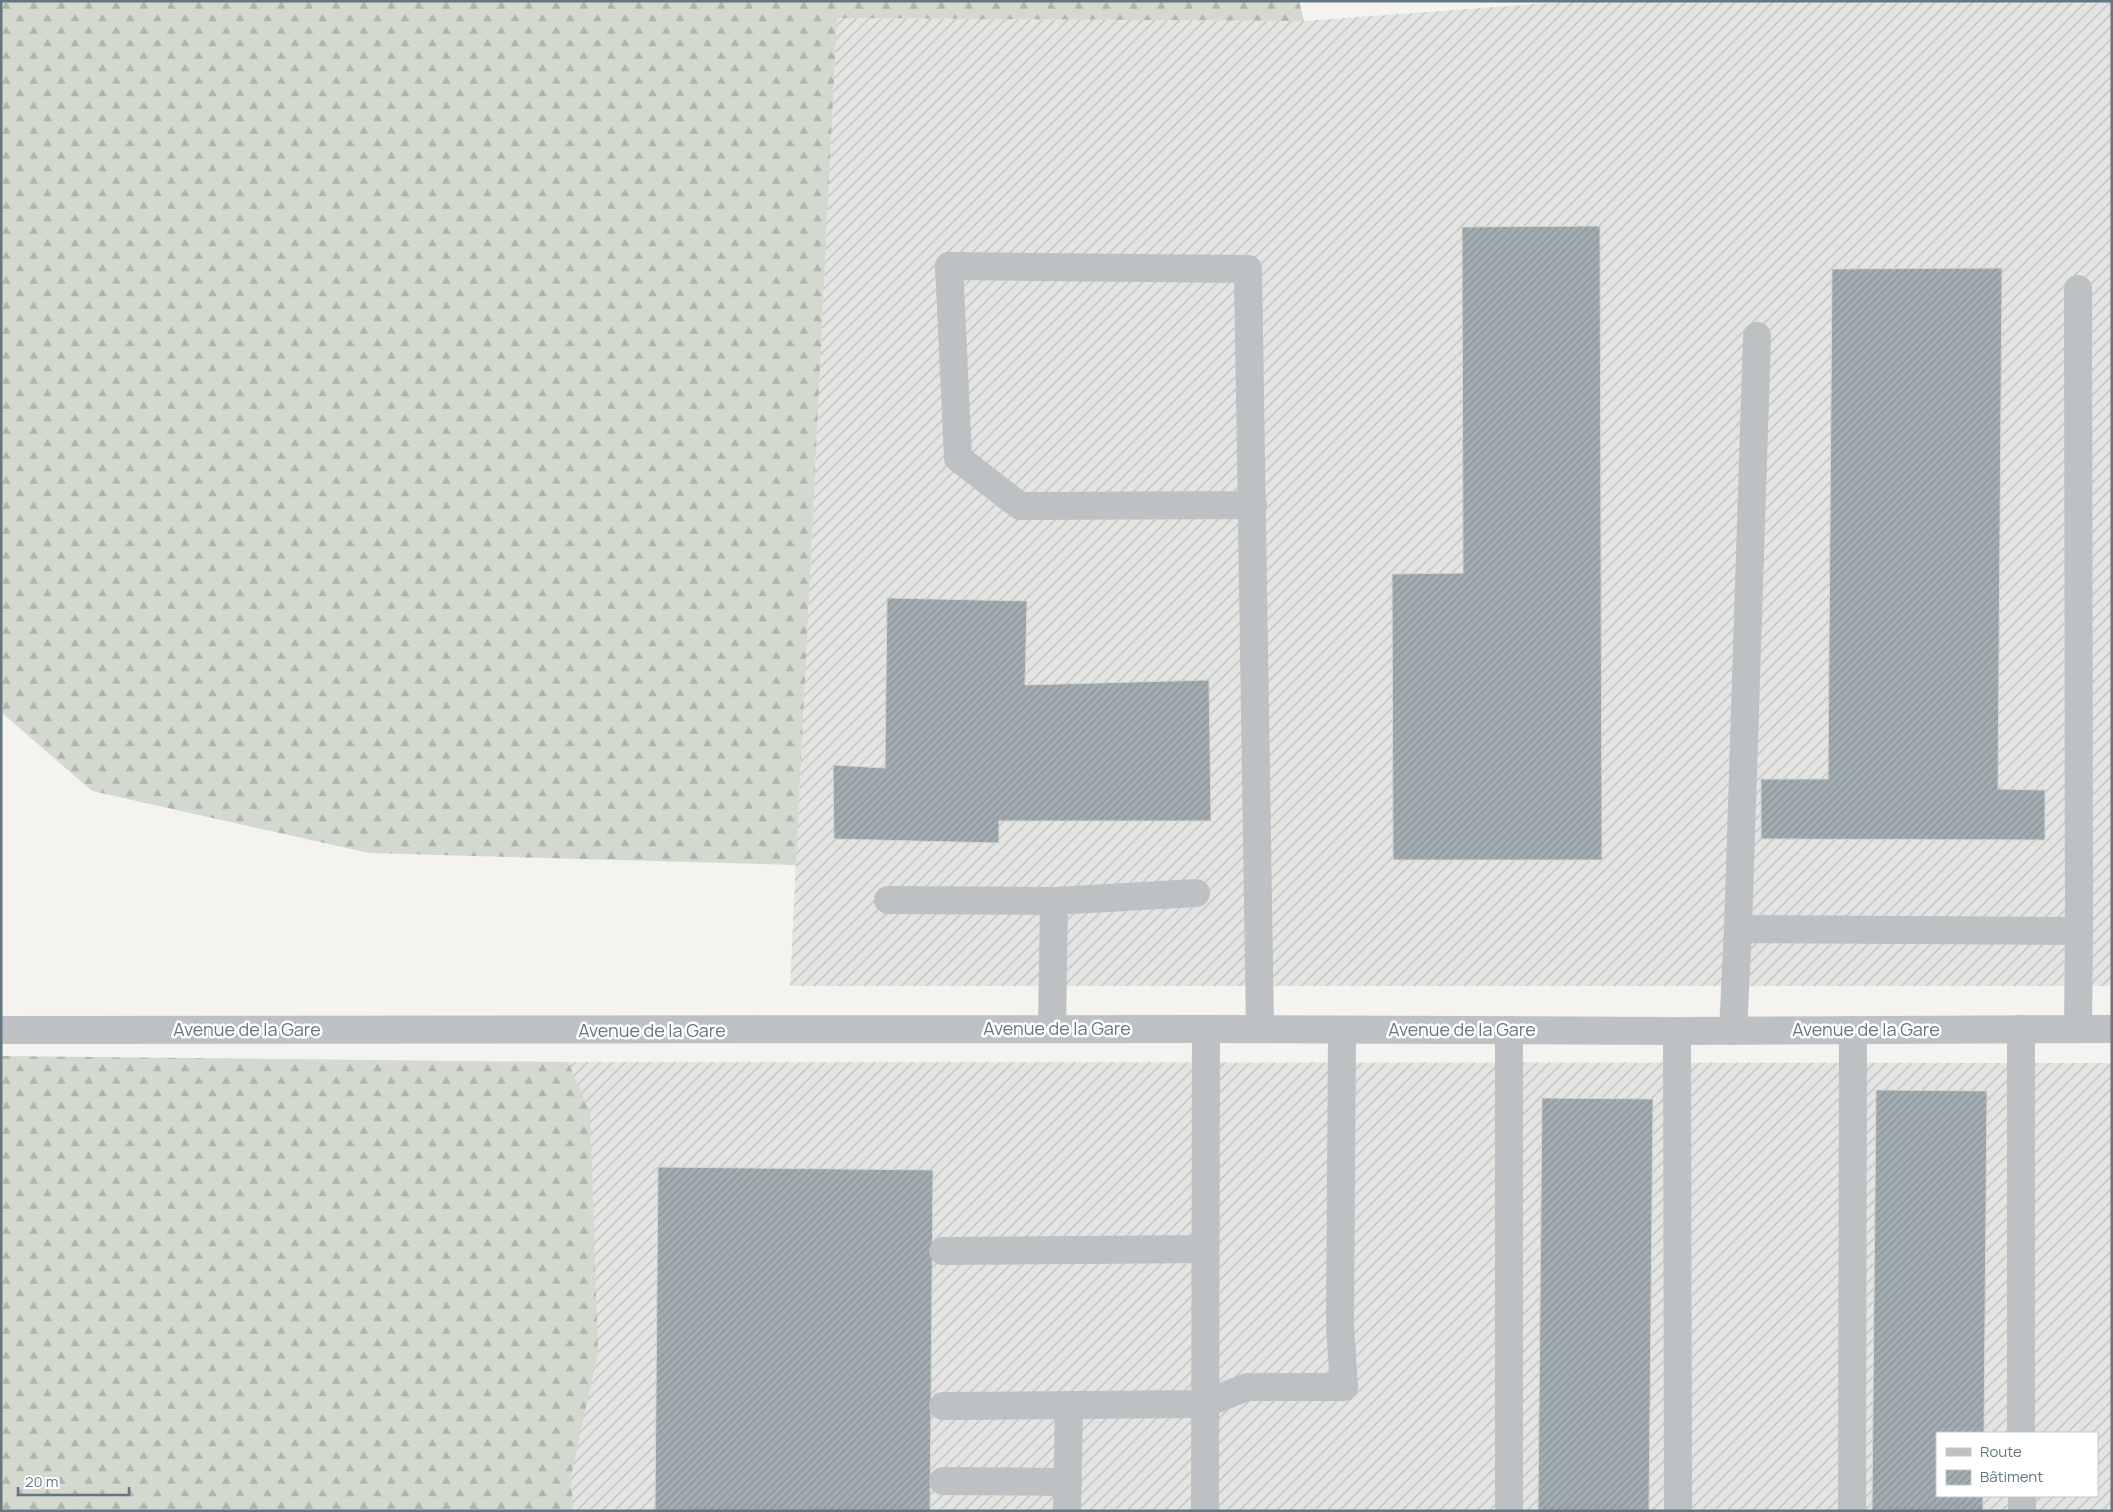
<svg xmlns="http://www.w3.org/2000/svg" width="2113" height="1512" viewBox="0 0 2113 1512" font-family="Manrope,sans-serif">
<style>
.industrial{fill:url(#industrial-furrows);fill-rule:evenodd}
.forest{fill:url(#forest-firs)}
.building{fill:url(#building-hatch);stroke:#d5d5d2}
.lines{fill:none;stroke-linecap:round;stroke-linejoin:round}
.minor{stroke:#bdc1c4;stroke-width:28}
.labels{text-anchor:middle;stroke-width:5;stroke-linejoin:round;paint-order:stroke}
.street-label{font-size:18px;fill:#637681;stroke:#fff}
</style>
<defs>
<pattern id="industrial-furrows" width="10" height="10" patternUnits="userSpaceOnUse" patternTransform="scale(1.25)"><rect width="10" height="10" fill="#e4e5e3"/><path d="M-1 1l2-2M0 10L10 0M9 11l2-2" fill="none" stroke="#bcbebd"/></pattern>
<pattern id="forest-firs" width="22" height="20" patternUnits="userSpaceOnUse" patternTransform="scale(1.25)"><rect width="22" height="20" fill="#d3d9cf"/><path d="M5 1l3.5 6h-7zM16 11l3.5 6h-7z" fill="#afb5ad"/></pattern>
<pattern id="building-hatch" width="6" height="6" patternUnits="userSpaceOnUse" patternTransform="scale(1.25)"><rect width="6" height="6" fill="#a3adb1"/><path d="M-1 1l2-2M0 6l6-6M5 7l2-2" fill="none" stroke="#889195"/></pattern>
</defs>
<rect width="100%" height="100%" fill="#f4f3ef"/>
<!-- industrial -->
<g class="industrial">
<polygon points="1576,1 2112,1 2112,986 790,986 837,18 1304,21"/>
<path d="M568,1062L2112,1063V1511H571ZM1937,1433H2097V1496H1937Z"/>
</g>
<!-- forest -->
<g class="forest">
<polygon points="1,1 1299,1 1304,21 837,18 796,865 369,853 92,791 1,712"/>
<polygon points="1,1056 568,1062 590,1112 598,1352 571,1476 573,1511 1,1511"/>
</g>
<!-- building -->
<g class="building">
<polygon points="1600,226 1602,860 1393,860 1392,574 1463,573 1462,227"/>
<polygon points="2002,268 1998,789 2045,790 2045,840 1761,839 1761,779 1828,779 1832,269"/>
<polygon points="887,598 1027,601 1025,685 1209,680 1211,821 999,821 999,843 834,839 833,765 885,768"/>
<polygon points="1876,1090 1987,1091 1984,1433 1937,1433 1937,1496 1983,1496 1983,1511 1872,1511"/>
<polygon points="1542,1098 1653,1099 1649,1511 1538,1511"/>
<polygon points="658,1167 933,1170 930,1511 655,1511"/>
</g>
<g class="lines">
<!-- minor -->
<g class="minor">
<polyline points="2078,289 2079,931"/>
<polyline points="1253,505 1020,506 958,458 949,266 1248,269 1260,1029"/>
<polyline points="888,900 1054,901"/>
<polyline points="1738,929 1757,336"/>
<polyline points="1052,1029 1054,901 1196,893"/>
<polyline points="2021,1029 2021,1433"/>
<polyline points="1,1030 1206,1029 1677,1031 2112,1029"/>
<polyline points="1677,1031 1678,1511"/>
<polyline points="1733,1031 1738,929 2079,931 2078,1029"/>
<polyline points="943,1251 1205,1249"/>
<polyline points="943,1406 1204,1404 1247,1387 1344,1387 1340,1326 1342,1030"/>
<polyline points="943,1481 1068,1482"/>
<polyline points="2022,1496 2022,1511"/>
<polyline points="1067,1511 1069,1405"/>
<polyline points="1205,1511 1206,1029"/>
<polyline points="1509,1511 1509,1030"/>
<polyline points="1852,1511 1853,1030"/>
</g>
</g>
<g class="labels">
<!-- street labels -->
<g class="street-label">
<text x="1057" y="1035">Avenue de la Gare</text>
<text x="247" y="1036">Avenue de la Gare</text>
<text x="1462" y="1036">Avenue de la Gare</text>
<text x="1866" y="1036">Avenue de la Gare</text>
<text x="652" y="1037">Avenue de la Gare</text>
</g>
</g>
<!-- border -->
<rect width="2113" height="1512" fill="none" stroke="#637681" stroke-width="5"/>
<!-- legend -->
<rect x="1936" y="1432" width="162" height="65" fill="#ffffff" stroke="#c1c8cd"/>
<rect x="1946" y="1448" width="25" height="8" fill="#bdc1c4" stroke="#c1c8cd"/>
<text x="1980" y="1457" font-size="15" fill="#637681">Route</text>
<rect x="1946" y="1470" width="25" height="15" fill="url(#building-hatch)" stroke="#c1c8cd"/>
<text x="1980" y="1482" font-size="15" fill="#637681">Bâtiment</text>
<!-- scale -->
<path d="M18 1487v8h111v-8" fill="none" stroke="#637681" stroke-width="2.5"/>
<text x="25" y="1487" font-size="15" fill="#637681" stroke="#ffffff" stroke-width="4" paint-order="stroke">20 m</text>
</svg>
